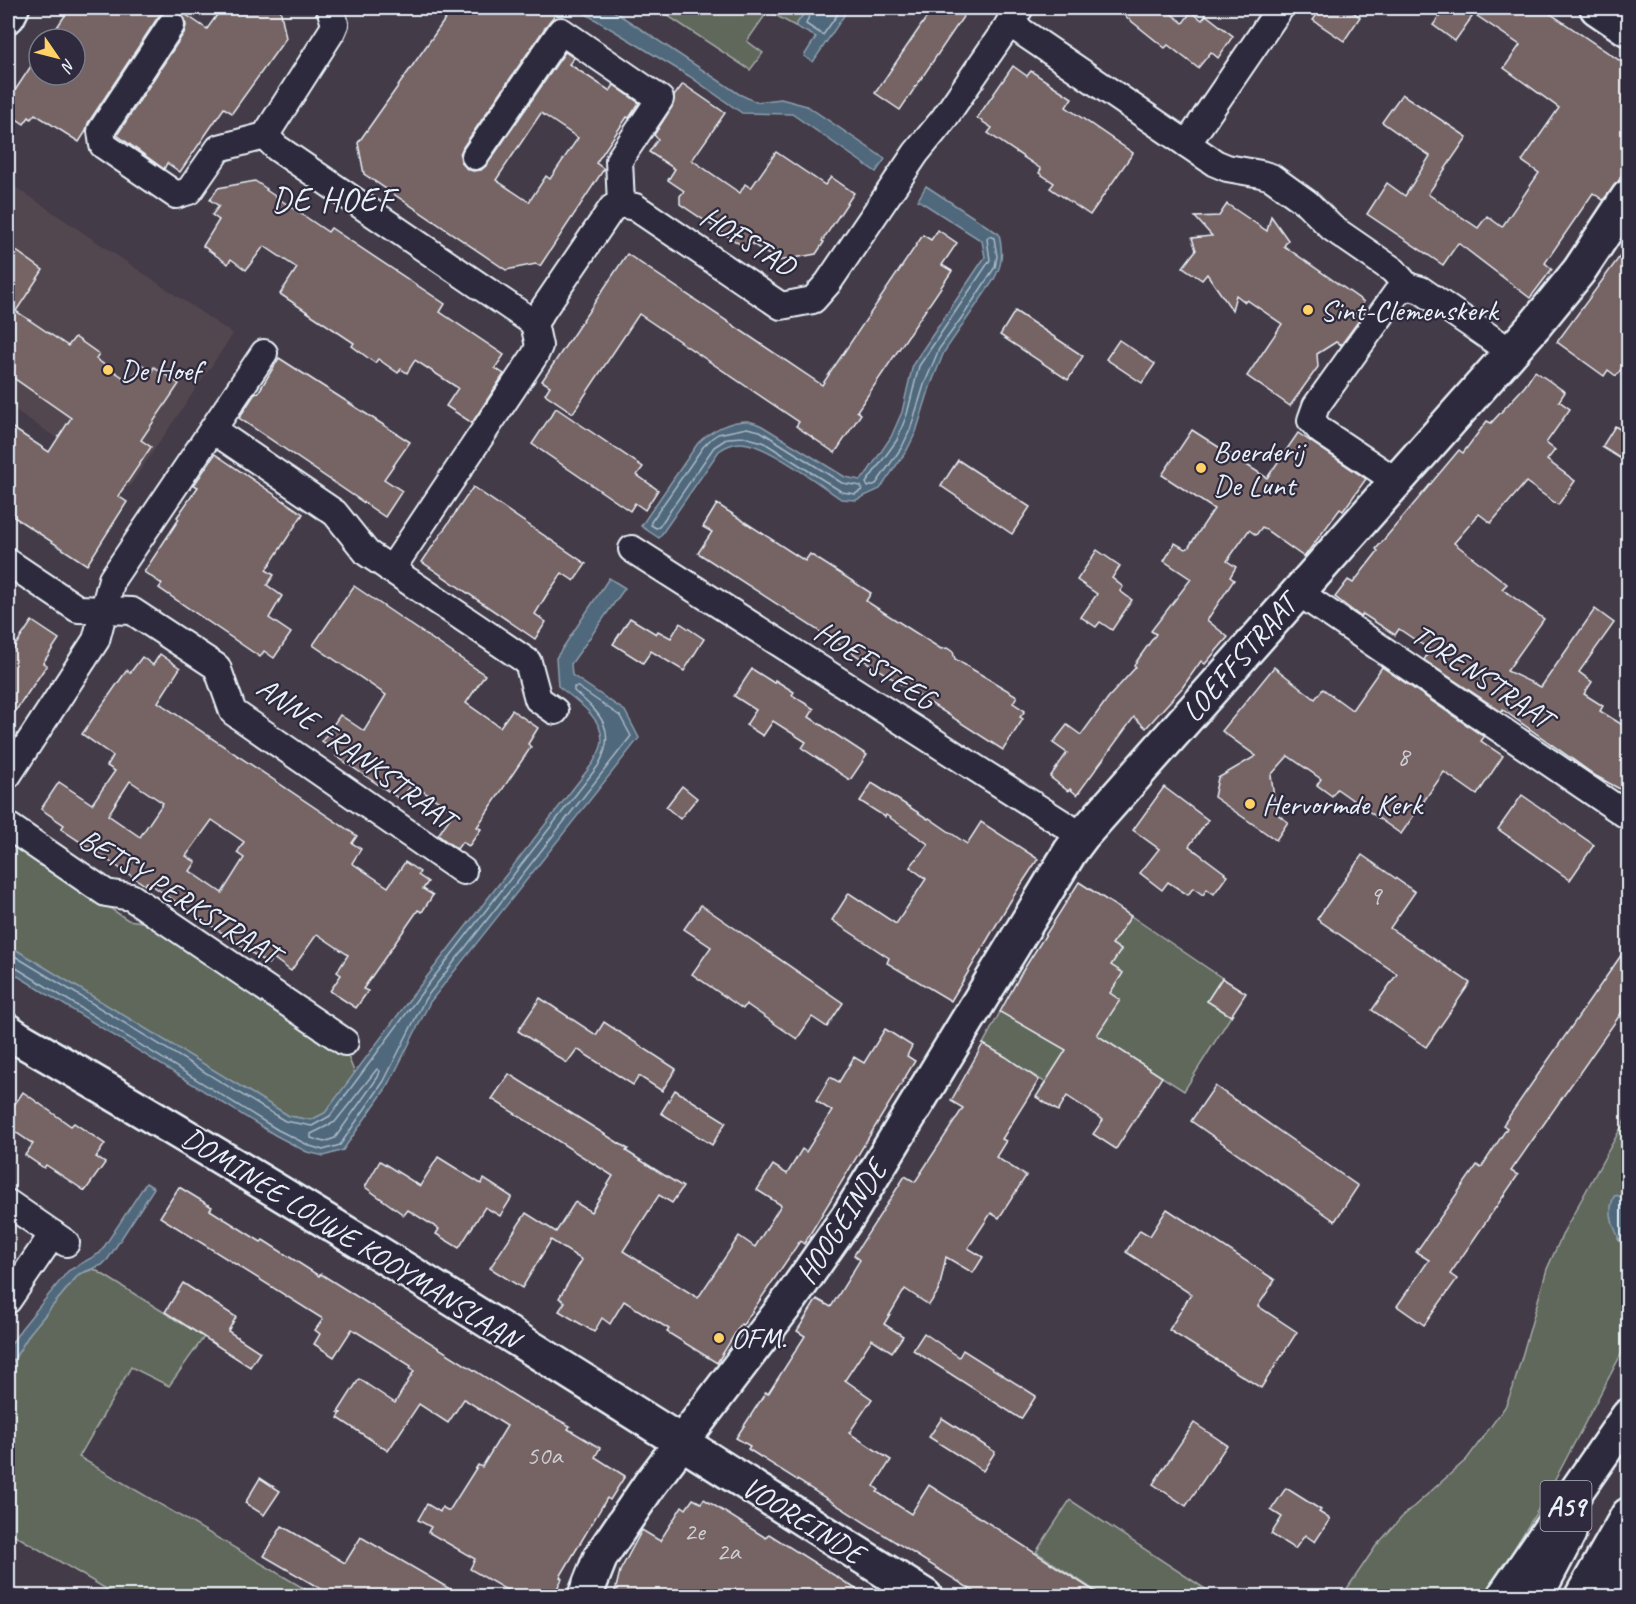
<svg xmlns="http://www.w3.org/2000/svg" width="1636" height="1604" viewBox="0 0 1636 1604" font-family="Caveat,sans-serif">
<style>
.built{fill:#534750}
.green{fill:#5f675a;stroke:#a4aca9;stroke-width:1.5}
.water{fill:#50677b;stroke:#8d9ead;stroke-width:1.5}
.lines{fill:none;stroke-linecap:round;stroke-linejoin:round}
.shore{stroke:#abbac6;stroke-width:1.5}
.building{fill:#766363;stroke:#e8f1f8;stroke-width:1.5;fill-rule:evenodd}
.street-casing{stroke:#e8f1f8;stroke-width:30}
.secondary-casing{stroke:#e8f1f8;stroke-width:38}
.highway-casing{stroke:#e8f1f8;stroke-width:38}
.street{stroke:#2f2a3d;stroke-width:26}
.secondary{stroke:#2f2a3d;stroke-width:33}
.highway{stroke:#2f2a3d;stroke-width:33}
.poi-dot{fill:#ffd166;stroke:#2f2a3d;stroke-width:2}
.labels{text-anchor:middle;stroke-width:4.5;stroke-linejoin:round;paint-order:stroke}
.number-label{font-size:27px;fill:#ccced3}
.shield{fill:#2f2a3d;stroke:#b0b5c0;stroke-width:1.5}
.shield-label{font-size:28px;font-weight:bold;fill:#e8f1f8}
.street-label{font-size:30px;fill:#e8f1f8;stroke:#2f2a3d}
.poi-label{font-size:30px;fill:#e8f1f8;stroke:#2f2a3d;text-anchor:start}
.quarter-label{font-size:33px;letter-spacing:1.5px;fill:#e8f1f8;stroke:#2f2a3d}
</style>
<rect width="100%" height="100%" fill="#443b48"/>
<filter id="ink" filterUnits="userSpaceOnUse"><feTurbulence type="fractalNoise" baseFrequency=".0167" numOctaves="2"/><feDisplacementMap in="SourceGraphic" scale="12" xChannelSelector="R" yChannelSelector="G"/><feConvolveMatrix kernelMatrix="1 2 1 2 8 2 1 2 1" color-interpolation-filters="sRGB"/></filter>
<g filter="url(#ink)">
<!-- built -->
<polygon class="built" points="8,182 233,334 129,487 8,405"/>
<!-- green -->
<g class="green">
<polygon points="656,8 808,8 795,26 768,11 747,41 763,53 750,70"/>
<polygon points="8,842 128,920 149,923 347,1054 355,1074 325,1113 311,1120 289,1116 8,945"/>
<polygon points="1131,916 1222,978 1207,1001 1231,1016 1184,1091 1082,1026 1046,1083 983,1044 1000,1012 1094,982 1115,984 1122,973 1111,965 1121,950 1080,919 1114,941"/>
<polygon points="1628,1115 1628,1199 1625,1196 1618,1239 1628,1252 1628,1341 1546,1497 1485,1596 1342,1596 1376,1546 1402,1517 1467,1459 1505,1407 1513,1388 1547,1269 1564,1231"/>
<polygon points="94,1269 204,1337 169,1386 131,1367 79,1457 317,1596 118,1596 8,1531 8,1369 30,1333 79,1274"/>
<polygon points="1070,1500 1216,1596 1103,1596 1036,1552"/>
</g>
<!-- water -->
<g class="water">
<polygon points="576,8 609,8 739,94 756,102 781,99 807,106 885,159 876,172 792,114 742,113 689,76"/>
<polygon points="808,8 849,8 813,62 804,56 816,37 795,26"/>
<path d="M926,186L999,234C1003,253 1003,264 993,281L944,352L930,387L916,432L907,450L880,489L856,500L841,499C819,484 765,443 741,443C732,443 726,446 719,451L659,538L641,526L698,443C710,431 731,420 748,421C752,422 758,424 762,426L845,477L860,480L865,476L891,437L902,412L913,364L985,257L982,241L918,200Z"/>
<path d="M609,578L625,588L571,664L572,675L625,711L639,738L430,1002L389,1084L343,1150L324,1156L307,1152L275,1135L8,970V945L289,1116L311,1120L325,1113L415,992L593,763C596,757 602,749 602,741C603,717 574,699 558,686L556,658Z"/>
<polygon points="146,1183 154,1188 108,1259 102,1265 79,1274 30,1333 8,1369 8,1349 21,1329 68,1271 100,1253"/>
<path d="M1615,1195L1628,1199V1252C1617,1237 1604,1213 1615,1195Z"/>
</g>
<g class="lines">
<!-- shore -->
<g class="shore">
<polyline points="812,8 806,24 823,35 842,8"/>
<polygon points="989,236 994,238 997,256 995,267 965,313 939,349 924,385 910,430 902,447 876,484 868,487 866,483 897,440 907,414 919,366 990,260 987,239"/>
<polygon points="747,428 760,431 842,483 861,486 862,490 855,494 842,492 763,442 744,437 728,438 714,447 659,527 656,528 651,525 651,522 703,447 712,438 718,434"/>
<path d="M8,952L285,1121L312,1126L330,1116L420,995L598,766C618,730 601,714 574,691V687H578L620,716L631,736L425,999L384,1081L340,1145L323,1150L310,1146L278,1130L13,966L8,965"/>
<polygon points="377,1069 380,1071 378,1077 335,1138 324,1142 311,1138 311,1134 335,1122"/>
</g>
</g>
<!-- building -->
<g class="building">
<polygon points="70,8 176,8 207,29 222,8 280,8 286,38 232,113 224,108 180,172 167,163 164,169 117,135 184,33 186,26 185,19 179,12 171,10 165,11 158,17 88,123 86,131 79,142 35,114 31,119 29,117 24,124 8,113 8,101 39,54 39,75 75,75 75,39 49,39"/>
<path d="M453,8H561L549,22L463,147L460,154L461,162L467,169L473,171L481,170L487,165L565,52L574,58L569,64L610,91L614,85L639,103L629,118L627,117L596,163L604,169L540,266L536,264L506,270L364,174L358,143ZM541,113L578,138L550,179L546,176L529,202L496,180Z"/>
<polygon points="933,8 969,8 900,110 875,93"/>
<polygon points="1115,8 1164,8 1183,23 1191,12 1202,20 1206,15 1233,36 1218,58 1211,52 1198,68 1168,45 1165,48"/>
<polygon points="1322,8 1347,8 1360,17 1344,41 1313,20"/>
<polygon points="1446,8 1542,8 1629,67 1629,160 1618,182 1603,200 1593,193 1545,263 1552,269 1530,298 1458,243 1443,265 1367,214 1387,183 1405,196 1430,156 1382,122 1402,94 1467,137 1428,194 1478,228 1487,216 1502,227 1539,173 1522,161 1559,108 1504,68 1520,45 1474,14 1455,41 1433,25"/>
<polygon points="1013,66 1027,76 1031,71 1072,98 1066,107 1133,153 1090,215 1050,188 1054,183 1039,173 1041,169 988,133 992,128 977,118"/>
<polygon points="683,84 725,113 692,160 740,193 745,184 751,188 776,152 825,185 831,177 854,193 822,241 824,242 816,254 778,261 751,243 747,249 680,204 680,196 684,191 668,180 675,169 649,152 658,139 654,135 672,107 674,96"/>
<polygon points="255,181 267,189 266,190 328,232 331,228 445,304 440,312 504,355 495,368 504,374 472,423 446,406 458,388 415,360 407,373 401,369 398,373 378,359 375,363 352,346 354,343 280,294 297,268 264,246 246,270 231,259 228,264 203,246 219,220 212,215 219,206 210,200 218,188"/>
<polygon points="1227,204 1267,231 1271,216 1288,240 1284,246 1364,302 1354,316 1360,319 1341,345 1336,342 1317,354 1318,367 1290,406 1247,376 1282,324 1247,300 1245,302 1236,295 1232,310 1207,274 1202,280 1183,267 1196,250 1192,238 1212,236 1195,217 1219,216"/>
<polygon points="938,230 957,243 942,265 952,271 857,411 861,414 835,453 796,426 799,422 639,314 573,413 545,394 550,386 542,381 627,254 822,385 923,235 931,240"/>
<polygon points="1629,244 1629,359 1616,376 1608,370 1604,376 1557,342"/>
<polygon points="8,245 43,270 16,311 68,346 75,337 99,354 96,359 130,382 141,364 152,371 154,367 179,384 141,440 151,447 118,496 127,502 87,565 8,513 8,425 49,452 71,418 8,374"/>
<polygon points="1015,311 1083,356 1068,380 1000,335"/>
<polygon points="1119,340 1155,364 1142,383 1106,359"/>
<polygon points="279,358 410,442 384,479 402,491 385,517 239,418 256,392 258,393"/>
<polygon points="1535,371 1565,392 1559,401 1570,409 1546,443 1555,450 1547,460 1575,481 1558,505 1526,482 1491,523 1479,514 1454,543 1507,584 1502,589 1544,619 1507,671 1541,687 1595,609 1614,623 1579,672 1592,682 1584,694 1603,706 1600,711 1629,729 1629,794 1596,776 1503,710 1502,712 1424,660 1430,650 1399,629 1395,635 1363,614 1361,617 1335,597 1348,580 1353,583 1378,551 1376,549 1459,450 1463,453 1487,421 1491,423 1525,386"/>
<polygon points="556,408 643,467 637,475 658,490 645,510 635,503 630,511 532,444"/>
<polygon points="1615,426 1629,435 1629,464 1602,447"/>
<polygon points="1192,430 1267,478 1298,433 1366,479 1343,511 1340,509 1304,557 1262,527 1256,535 1249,530 1227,561 1236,567 1230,577 1234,580 1207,620 1228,637 1205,664 1201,661 1182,688 1146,728 1134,717 1077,795 1070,789 1068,791 1050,777 1067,753 1053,743 1067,725 1081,735 1108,698 1136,667 1134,665 1156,634 1151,631 1191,579 1164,561 1175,543 1185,549 1188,548 1214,509 1162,475"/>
<polygon points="215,454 303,514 266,570 274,575 267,585 282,596 269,618 291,633 274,658 264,651 260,657 159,588 162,584 144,572 179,519 177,517 198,487 194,485"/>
<polygon points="958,460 1030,507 1012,534 941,486"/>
<polygon points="473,487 586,564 574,581 562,573 546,596 535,614 546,622 535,639 422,562"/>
<polygon points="717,504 805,561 810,554 871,593 866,601 941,649 947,648 953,652 955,659 1017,696 1013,703 1025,711 1020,717 1023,719 1003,750 698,553 712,532 703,527"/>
<polygon points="1097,550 1120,566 1112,578 1123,587 1120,591 1132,600 1112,630 1100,622 1096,627 1081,617 1097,594 1077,580"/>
<polygon points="354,586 485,675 466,703 500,727 512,710 538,728 528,744 531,747 477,827 481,829 469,846 462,842 457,849 438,835 454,812 450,809 412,784 401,800 336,756 338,752 322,741 340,715 364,731 386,695 313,645"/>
<polygon points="630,618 656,634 658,631 671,638 680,623 704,639 684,671 651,651 643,663 613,644"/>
<polygon points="32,621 59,639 43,663 47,665 8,722 8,656"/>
<path d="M160,654L180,668L158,702L357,836L352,843L361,849L352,863L388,887L405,862L420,872L418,875L428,882L423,889L433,895L422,912L418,910L363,989L368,991L356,1008L330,991L341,975L337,972L348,955L317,934L291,971L273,958L268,964L147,882L145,885L61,829L64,825L41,809L59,782L92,804L115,771L107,766L113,756L82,734L127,670L130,673L142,657L153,665ZM130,781L163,803L140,837L108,815ZM212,820L244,842L237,853L244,858L222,893L190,871L196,862L186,856Z"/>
<polygon points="1274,667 1315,699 1323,689 1352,710 1382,667 1484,737 1481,741 1503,756 1477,795 1444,772 1401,834 1337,789 1332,796 1317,785 1321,779 1288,756 1271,775 1276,813 1288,822 1276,840 1214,797 1218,778 1256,756 1222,731"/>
<polygon points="752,669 774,683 775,680 794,692 792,695 814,709 809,717 867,755 850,780 802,748 806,742 773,721 763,736 746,725 756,710 734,696"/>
<polygon points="872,783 928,819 929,818 967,844 981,822 1038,859 1011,900 951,1001 887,963 889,958 832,920 849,893 896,924 926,879 910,867 928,844 886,815 885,817 860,801"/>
<polygon points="682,786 697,798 680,819 666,807"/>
<polygon points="1164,787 1208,820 1189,846 1225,873 1224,874 1227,876 1214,894 1207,889 1203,895 1193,888 1188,895 1168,882 1162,890 1140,873 1159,849 1133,830"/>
<polygon points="1522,795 1594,845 1570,880 1498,829"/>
<polygon points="1362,855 1415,892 1390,928 1470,983 1426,1047 1372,1010 1397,974 1317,919"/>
<polygon points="1079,882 1131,916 1112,944 1121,950 1111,965 1123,973 1110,993 1120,1000 1097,1035 1162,1077 1116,1149 1093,1134 1103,1120 1067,1096 1058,1111 1036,1097 1066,1050 1000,1012 1022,972"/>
<polygon points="701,905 843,1003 827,1027 812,1017 797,1039 746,1004 743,1009 692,974 711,947 684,929"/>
<polygon points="1629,944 1629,1002 1511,1171 1518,1175 1450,1274 1457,1279 1424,1325 1397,1306 1429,1260 1416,1252 1477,1165 1481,1168 1507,1128 1503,1125"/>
<polygon points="1222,978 1246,993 1231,1016 1207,1001"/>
<polygon points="540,998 596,1035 604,1022 676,1069 662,1091 639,1076 633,1085 577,1049 567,1063 518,1031"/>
<polygon points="885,1029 912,1046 907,1056 915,1061 804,1244 800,1241 743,1325 741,1324 717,1363 667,1332 669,1329 624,1301 610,1324 602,1318 594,1332 559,1311 565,1302 559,1298 582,1260 551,1240 522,1288 490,1268 526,1213 556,1232 575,1202 591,1212 613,1176 492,1099 509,1074 628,1149 626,1151 683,1187 672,1203 659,1195 623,1251 698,1298 739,1236 755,1247 781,1205 757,1190 773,1165 787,1174 802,1149 806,1152 832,1111 816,1101 830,1077 839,1082 854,1057 864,1063"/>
<polygon points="983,1044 1006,1057 1039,1080 1002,1139 1006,1141 996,1157 1026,1176 999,1218 991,1213 968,1248 983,1257 973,1273 946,1257 939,1290 929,1305 905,1289 884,1324 903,1336 892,1352 872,1339 845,1380 872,1399 849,1433 891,1460 874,1486 879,1490 877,1492 911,1514 929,1485 1102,1596 981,1596 748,1449 750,1446 736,1438 766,1392 768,1394 805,1336 797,1331 817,1299 831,1307 860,1260 854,1255 905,1176 915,1182 963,1108 951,1101"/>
<polygon points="1215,1086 1358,1186 1335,1221 1191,1121"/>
<polygon points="675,1090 726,1122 712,1145 661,1113"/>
<polygon points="23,1092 71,1126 74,1123 105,1144 96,1157 105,1163 85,1191 46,1165 44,1168 25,1155 33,1144 8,1127 8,1114"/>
<polygon points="438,1157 481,1184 484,1179 512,1197 500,1216 485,1207 459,1248 436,1234 439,1229 408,1210 404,1215 365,1187 380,1161 420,1186"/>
<polygon points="179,1187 212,1207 210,1210 261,1242 263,1240 319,1276 321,1274 523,1401 570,1426 568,1429 600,1448 595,1457 625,1476 610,1500 607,1498 560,1577 562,1579 553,1596 517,1596 470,1569 475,1559 428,1532 431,1527 418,1520 427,1504 440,1512 442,1507 449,1511 478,1465 482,1467 507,1426 464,1399 448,1423 419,1404 388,1451 338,1418 341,1413 338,1412 359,1379 395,1403 414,1371 410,1369 411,1366 352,1329 334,1357 314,1344 320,1334 315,1330 323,1319 160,1217"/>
<polygon points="1167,1209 1275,1280 1258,1306 1297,1332 1261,1388 1169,1330 1191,1294 1126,1252 1140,1230 1150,1236"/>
<polygon points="183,1283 236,1317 228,1331 260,1352 250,1367 165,1312"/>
<polygon points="924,1333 959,1357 963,1350 1036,1396 1021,1419 913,1350"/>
<polygon points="942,1418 995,1452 983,1471 929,1437"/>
<polygon points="1194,1423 1227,1445 1186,1506 1153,1484"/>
<polygon points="260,1478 280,1491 264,1515 245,1503"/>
<polygon points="1286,1488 1321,1510 1319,1512 1330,1519 1315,1542 1305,1535 1295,1549 1271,1534 1282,1517 1271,1510"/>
<polygon points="693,1499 701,1503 704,1499 766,1538 769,1534 867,1596 614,1596 620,1571 642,1530 660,1541 682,1506 686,1509"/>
<polygon points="282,1526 345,1563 361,1537 462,1596 333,1596 264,1556"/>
</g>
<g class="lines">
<!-- street casing -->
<g class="street-casing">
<g id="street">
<polyline points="1009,23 1215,163 1227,168 1261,174 1271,177 1307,203 1332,228 1393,270 1407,286 1421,290 1511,352"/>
<polyline points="171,25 101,131 103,145 176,195 189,191 219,148 265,136 332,31 335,24 330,8"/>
<polyline points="265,136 277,148 534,323 539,346 535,355 391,570"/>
<polyline points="1187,144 1280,8 1279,8"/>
<polyline points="475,156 561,31 660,99 619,160 621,204 612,208 534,323"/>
<polyline points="621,204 635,207 781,306 813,300 828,283 916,153 943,120 1020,8"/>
<polyline points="213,430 335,513 367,553 528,662 538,699 555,711"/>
<polyline points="1396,481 1321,431 1311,420 1316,406 1396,294 1407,286"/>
<polyline points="632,549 1082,836"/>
<polyline points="8,562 78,609 132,611 217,667 233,712 463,871"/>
<polyline points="1298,592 1628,816"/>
<polyline points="8,775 96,640 112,579 264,353"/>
<polyline points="8,826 106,893 131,897 345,1042"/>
<polyline points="8,1203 66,1243"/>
<polyline points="8,1300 53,1234"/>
</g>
</g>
<!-- secondary casing -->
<g class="secondary-casing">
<g id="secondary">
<polyline points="1597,8 1628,29"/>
<polyline points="8,16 12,8"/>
<path d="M8,1031L18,1038C326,1215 625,1407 925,1596"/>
<polyline points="585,1596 601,1556 650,1484 791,1298 849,1215 1070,852 1082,836 1535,325 1579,271 1628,197"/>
</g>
</g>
<!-- highway casing -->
<g class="highway-casing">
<g id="highway">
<polyline points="1504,1596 1628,1416"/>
<polyline points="1536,1596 1569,1533"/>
<polyline points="1582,1596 1628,1515"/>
<polyline points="1620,1596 1628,1537"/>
</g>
</g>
<!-- street -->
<use href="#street" class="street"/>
<!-- secondary -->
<use href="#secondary" class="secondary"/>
<!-- highway -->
<use href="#highway" class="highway"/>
</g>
</g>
<!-- markers -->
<g class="poi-dot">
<circle cx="1308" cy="310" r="6"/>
<circle cx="108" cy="370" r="6"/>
<circle cx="1201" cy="468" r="6"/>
<circle cx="1250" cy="804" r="6"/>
<circle cx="719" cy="1338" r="6"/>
</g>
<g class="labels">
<!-- number labels -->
<g class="number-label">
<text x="1403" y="765">8</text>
<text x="1375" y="904">9</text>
<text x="544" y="1464">50a</text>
<text x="694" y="1540">2e</text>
<text x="728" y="1560">2a</text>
</g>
<!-- shield labels -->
<rect class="shield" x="1540.5" y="1481" width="51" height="50" rx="4.5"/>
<g class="shield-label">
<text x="1566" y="1516">A59</text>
</g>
<!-- street labels -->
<g class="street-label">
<text transform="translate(748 241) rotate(32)" y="10">HOFSTAD</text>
<text transform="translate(1239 658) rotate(-49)" y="10">LOEFFSTRAAT</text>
<text transform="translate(875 665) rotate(33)" y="10">HOEFSTEEG</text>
<text transform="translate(1482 676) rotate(34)" y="10">TORENSTRAAT</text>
<text transform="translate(356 753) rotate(36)" y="10">ANNE FRANKSTRAAT</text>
<text transform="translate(179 896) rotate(32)" y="10">BETSY PERKSTRAAT</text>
<text transform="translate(841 1222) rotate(-57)" y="10">HOOGEINDE</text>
<text transform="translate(351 1238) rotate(32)" y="10">DOMINEE LOUWE KOOYMANSLAAN</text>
<text transform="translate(803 1520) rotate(32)" y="10">VOOREINDE</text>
</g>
<!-- poi labels -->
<g class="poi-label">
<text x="1320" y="320">Sint-Clemenskerk</text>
<text x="120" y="380">De Hoef</text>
<text x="1213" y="461">Boerderij<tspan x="1213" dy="34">De Lunt</tspan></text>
<text x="1262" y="814">Hervormde Kerk</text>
<text x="731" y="1348">OFM.</text>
</g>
<!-- quarter labels -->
<g class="quarter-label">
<text x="333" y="211">DE HOEF</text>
</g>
</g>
<!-- margin -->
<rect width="1636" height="1604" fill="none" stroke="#2f2a3d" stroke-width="30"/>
<rect x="15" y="15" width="1606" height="1574" fill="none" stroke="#e8f1f8" stroke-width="2" filter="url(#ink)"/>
<!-- north arrow -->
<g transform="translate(57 57) rotate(125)"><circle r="28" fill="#2f2a3d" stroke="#797a88" stroke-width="1.5"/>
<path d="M0-4.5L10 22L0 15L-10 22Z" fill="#ffd166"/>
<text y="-9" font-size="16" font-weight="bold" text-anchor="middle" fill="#e8f1f8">N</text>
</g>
</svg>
